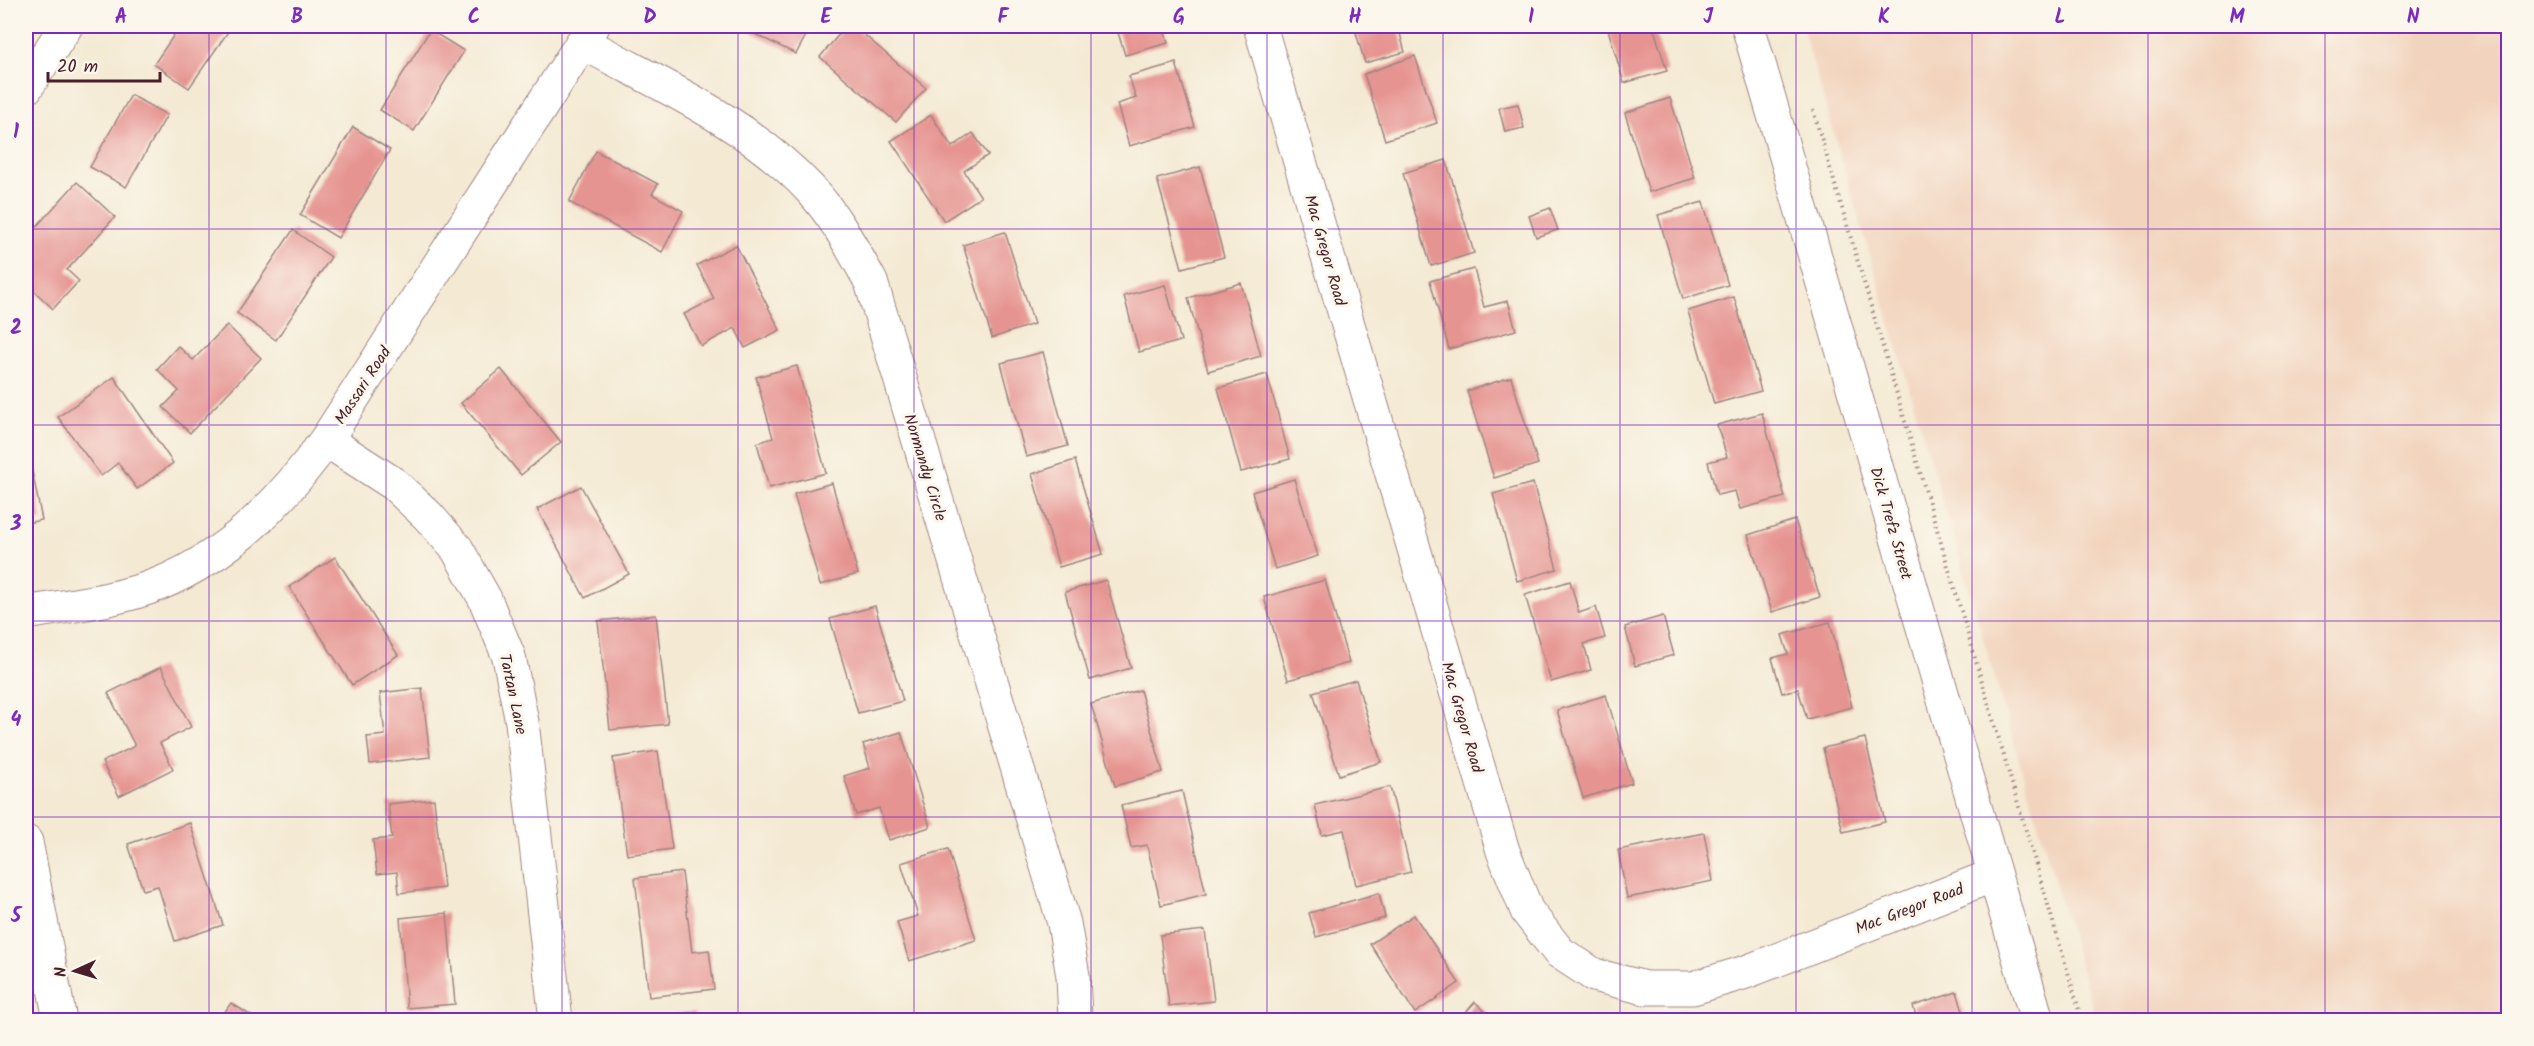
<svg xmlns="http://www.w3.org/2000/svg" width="2534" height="1046" viewBox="0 0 2534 1046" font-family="Kalam,sans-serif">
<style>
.built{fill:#f2d4be}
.building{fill:#e69492}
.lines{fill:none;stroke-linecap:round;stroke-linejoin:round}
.minor-casing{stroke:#9f8480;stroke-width:35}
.path{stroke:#9f8480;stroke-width:4;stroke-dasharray:1.5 4.5;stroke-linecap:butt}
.minor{stroke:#fff;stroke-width:33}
.grid{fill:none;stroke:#7b2cbf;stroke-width:1.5;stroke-opacity:0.55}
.labels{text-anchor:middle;stroke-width:6;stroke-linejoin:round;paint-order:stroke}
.street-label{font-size:16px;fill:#4a1f2b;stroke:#fbf7ec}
.neatline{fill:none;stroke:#7b2cbf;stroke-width:2}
.grid-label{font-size:20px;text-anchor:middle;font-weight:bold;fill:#7b2cbf}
</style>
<rect width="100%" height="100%" fill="#fbf7ec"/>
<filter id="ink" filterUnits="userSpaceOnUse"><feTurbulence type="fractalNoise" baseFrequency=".0167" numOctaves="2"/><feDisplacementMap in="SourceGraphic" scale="12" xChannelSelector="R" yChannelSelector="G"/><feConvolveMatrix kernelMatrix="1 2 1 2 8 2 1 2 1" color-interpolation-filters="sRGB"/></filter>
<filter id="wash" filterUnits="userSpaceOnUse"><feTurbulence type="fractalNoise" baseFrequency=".008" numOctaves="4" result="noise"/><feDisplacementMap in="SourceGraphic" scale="24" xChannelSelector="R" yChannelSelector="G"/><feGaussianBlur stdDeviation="1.35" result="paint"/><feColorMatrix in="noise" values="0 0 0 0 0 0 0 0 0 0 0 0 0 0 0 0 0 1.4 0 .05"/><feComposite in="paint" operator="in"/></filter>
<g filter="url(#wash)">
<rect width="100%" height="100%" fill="#f4ead4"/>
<!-- built -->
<polygon class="built" points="1802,26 2508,26 2508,1020 2096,1020"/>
<g id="blocks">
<!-- building -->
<g class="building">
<polygon points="180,26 232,26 189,88 154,64"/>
<polygon points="738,26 811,26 796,54"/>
<polygon points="846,26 854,26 926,88 896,122 820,57"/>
<polygon points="1116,26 1163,26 1168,43 1125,55"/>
<polygon points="1354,26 1398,26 1405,52 1365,63"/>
<polygon points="1607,26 1653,26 1667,71 1624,83"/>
<polygon points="430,30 464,51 414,131 380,110"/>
<polygon points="1415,56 1437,123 1385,140 1364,74"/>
<polygon points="1176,63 1195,127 1129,146 1117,104 1136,98 1129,76"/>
<polygon points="131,95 167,115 126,187 90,167"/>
<polygon points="1670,98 1695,178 1649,192 1625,113"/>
<polygon points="1518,104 1524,128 1505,132 1499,108"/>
<polygon points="931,115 952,147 973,133 988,155 964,171 981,197 944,221 891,141"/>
<polygon points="353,127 390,150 338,238 300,215"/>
<polygon points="596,151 658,184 652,194 683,211 662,252 569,202"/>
<polygon points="1446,160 1474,253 1431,266 1403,173"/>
<polygon points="1200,167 1224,257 1182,268 1157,179"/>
<polygon points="77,182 115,217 67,270 79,281 53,309 26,283 26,238"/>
<polygon points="1703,202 1728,285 1683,299 1658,215"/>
<polygon points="1550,208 1558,230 1536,237 1529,216"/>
<polygon points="293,230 331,257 276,340 237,313"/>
<polygon points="1005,232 1034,324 992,338 963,245"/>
<polygon points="736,245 780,330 745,348 735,328 701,346 684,314 714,299 697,265"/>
<polygon points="1474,269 1484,307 1508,301 1516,330 1449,349 1430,281"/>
<polygon points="1241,283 1261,356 1208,371 1188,298"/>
<polygon points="1165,285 1181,341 1139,352 1124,296"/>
<polygon points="1734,297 1761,391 1714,404 1688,311"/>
<polygon points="227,325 261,358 190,433 163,407 179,391 157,369 178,346 193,360"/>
<polygon points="1043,352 1068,446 1026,457 1001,363"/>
<polygon points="797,366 826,473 769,488 757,443 773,438 756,377"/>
<polygon points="501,369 561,442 521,475 461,403"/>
<polygon points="1267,374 1290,459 1241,472 1218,388"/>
<polygon points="114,377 173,463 137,489 118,463 101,476 58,417"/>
<polygon points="1511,377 1538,464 1494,478 1467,391"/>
<polygon points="1762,413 1785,497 1740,509 1735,491 1717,495 1708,462 1727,457 1717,425"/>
<polygon points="26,441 42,520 26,523"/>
<polygon points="1075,460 1103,554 1059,567 1032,474"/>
<polygon points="1294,479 1318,556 1275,569 1252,492"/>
<polygon points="832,483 858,574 820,585 794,494"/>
<polygon points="1533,483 1557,569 1517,581 1493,494"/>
<polygon points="581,486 629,574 585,598 537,509"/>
<polygon points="1795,520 1820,597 1772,612 1748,535"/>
<polygon points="335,557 398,655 352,685 289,587"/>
<polygon points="1106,580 1131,668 1090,680 1065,592"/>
<polygon points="1325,580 1349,663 1288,680 1264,597"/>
<polygon points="1570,581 1579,613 1596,607 1605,638 1584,644 1591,670 1551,682 1525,595"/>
<polygon points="875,606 903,701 858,713 830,619"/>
<polygon points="656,615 668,724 610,730 598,621"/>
<polygon points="1663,616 1674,655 1635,666 1625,627"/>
<polygon points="1830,622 1852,707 1807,719 1798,689 1782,693 1772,658 1788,654 1782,635"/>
<polygon points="161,667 191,727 160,743 173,769 119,796 102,762 135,746 108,693"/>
<polygon points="1356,680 1381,762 1339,775 1313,692"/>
<polygon points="422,688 430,757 370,764 367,737 385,735 380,693"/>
<polygon points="1140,690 1163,772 1115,786 1091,704"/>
<polygon points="1606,695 1632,783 1583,798 1557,710"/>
<polygon points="901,732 930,827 889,840 879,808 856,815 844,776 870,768 863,744"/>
<polygon points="1865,738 1885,822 1843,832 1823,748"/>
<polygon points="658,751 672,849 627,855 613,758"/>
<polygon points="1390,787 1411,872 1356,885 1344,830 1322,835 1315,805"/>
<polygon points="1182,791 1206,894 1161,905 1147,845 1131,848 1121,805"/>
<polygon points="434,799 444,888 399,893 397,872 377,874 373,840 392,838 388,804"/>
<polygon points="190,823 223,925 175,941 158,886 143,890 128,844"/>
<polygon points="1704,833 1713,881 1627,898 1618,850"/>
<polygon points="948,849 976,940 909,961 897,922 918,916 901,863"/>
<polygon points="682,872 692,952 709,950 714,989 649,997 635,878"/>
<polygon points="1379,893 1385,918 1316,937 1309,913"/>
<polygon points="447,913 455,1004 407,1008 400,918"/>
<polygon points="1414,915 1459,983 1415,1013 1370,944"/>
<polygon points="1205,930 1214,1001 1169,1006 1160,935"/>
<polygon points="1957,992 1966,1020 1917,1020 1913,1006"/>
<polygon points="1475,1002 1495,1020 1459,1020"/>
<polygon points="231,1003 258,1020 219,1020"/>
<polygon points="695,1012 696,1020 647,1020 646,1018"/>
</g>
</g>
</g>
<g filter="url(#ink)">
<use href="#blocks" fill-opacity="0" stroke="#9f8480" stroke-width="1.5"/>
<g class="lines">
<!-- minor casing -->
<g class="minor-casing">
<g id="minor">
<polyline points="1260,26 1503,851 1527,911 1559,952 1594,975 1645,988 1693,988 1746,972 1994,875"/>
<polyline points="1748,26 2037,1020"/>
<path d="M584,43C662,86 749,123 811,190C836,217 853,250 871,282L1064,923L1073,976L1075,1020"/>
<polyline points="26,88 66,26"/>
<polyline points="326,440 394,484 428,516 457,549 485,599 509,657 522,722 556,1020"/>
<path d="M26,613C70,605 117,601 159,584C231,554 282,501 326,440L593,26"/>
<polyline points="26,842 60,1020"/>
</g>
</g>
<!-- path -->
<polyline class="path" points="1813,110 2082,1020"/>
<!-- minor -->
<use href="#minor" class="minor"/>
</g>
</g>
<!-- grid -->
<path class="grid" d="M209,26V1020M386,26V1020M562,26V1020M738,26V1020M914,26V1020M1091,26V1020M1267,26V1020M1443,26V1020M1620,26V1020M1796,26V1020M1972,26V1020M2148,26V1020M2325,26V1020M26,229H2508M26,425H2508M26,621H2508M26,817H2508"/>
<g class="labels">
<!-- street labels -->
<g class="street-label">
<text transform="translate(1326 250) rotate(74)" y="6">Mac Gregor Road</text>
<text transform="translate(362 385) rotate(-57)" y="6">Massari Road</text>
<text transform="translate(926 467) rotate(73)" y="6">Normandy Circle</text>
<text transform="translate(1892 523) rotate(74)" y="6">Dick Trefz Street</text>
<text transform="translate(514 694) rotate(78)" y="6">Tartan Lane</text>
<text transform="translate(1463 717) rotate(74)" y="6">Mac Gregor Road</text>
<text transform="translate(1909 908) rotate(-21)" y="6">Mac Gregor Road</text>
</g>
</g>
<!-- margin -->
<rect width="2534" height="1046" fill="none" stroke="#fbf7ec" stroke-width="66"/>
<!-- north arrow -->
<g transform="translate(75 971) rotate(266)" stroke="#fbf7ec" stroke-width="4.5" paint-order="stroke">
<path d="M0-4.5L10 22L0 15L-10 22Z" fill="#4a1f2b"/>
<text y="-9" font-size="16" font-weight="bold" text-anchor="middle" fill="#4a1f2b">N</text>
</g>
<!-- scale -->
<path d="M48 72v9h112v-9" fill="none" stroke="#4a1f2b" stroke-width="3"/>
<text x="57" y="72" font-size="18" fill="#4a1f2b" stroke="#fbf7ec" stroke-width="4.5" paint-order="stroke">20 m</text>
<rect x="33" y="33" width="2468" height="980" class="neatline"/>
<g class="grid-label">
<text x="121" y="23">A</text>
<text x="297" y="23">B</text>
<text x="474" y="23">C</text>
<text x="650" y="23">D</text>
<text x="826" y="23">E</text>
<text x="1003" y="23">F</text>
<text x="1179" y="23">G</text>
<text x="1355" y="23">H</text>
<text x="1531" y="23">I</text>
<text x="1708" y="23">J</text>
<text x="1884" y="23">K</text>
<text x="2060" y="23">L</text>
<text x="2237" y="23">M</text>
<text x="2413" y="23">N</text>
<text x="16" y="138">1</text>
<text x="16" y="334">2</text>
<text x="16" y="530">3</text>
<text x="16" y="726">4</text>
<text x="16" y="922">5</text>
</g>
</svg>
